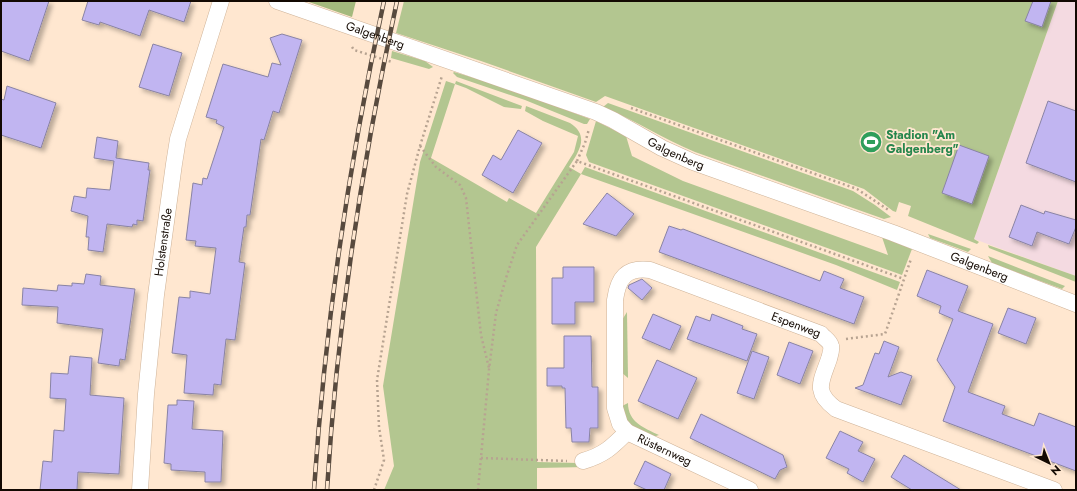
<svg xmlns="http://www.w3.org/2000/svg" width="1077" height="491" viewBox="0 0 1077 491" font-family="Jost,sans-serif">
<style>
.commercial{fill:#f4dae1}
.green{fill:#b3c690}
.forest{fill:#a4b97d}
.building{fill:#c1b5f1;stroke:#8983a4;filter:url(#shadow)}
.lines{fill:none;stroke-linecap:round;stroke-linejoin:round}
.minor-casing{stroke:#ceb297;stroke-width:17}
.path{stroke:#b7a391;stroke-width:2.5;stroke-dasharray:2 3;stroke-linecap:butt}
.minor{stroke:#fff;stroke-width:16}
.rail-casing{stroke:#584a3e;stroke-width:4.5}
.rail{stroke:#ffe7d0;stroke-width:3;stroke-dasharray:9;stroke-linecap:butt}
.labels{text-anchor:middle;stroke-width:3.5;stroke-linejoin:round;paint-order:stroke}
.street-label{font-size:12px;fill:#130902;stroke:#ffe7d0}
.leisure-label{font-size:12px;font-weight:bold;fill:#27864d;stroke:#ffe7d0;text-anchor:start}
</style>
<defs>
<filter id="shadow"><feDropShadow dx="3.5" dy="3.5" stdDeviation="2" flood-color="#0004"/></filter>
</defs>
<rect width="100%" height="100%" fill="#ffe7d0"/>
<!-- commercial -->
<polygon class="commercial" points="1058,1 1076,1 1076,276 974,239"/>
<!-- green -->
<g class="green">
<polygon points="404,1 1058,1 974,239 979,242 977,244 908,216 911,206 899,202 896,212 893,211 864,189 605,96 596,102 481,61 396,33"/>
<polygon points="392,51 425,61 433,67 429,69 391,58"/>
<polygon points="454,72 505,87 590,119 587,124 584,124 525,100 457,77 453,73"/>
<path d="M446,81L455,84L456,81L522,106L521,109L504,107L466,88L455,84L431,158L507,202L509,198L536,213L574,152L578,136L543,121L525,111L526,106L570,123C590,136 579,151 569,167L581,174L585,167L900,282L897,290L836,265L581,174L536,247L537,462L578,463L587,467L537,468V490H384L394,466L383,386L420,162Z"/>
<path d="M608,103L853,191L875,205L891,217L884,219L695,152C663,139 635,120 603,107Z"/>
<polygon points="596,121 626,136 632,156 683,181 888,255 882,237 912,249 902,275 589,162 586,155"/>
<polygon points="928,234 971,249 968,252 930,238"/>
<polygon points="988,245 1076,276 1076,282 989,248"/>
<polygon points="988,256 1065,286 1062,289 992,263"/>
<polygon points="627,312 628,378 621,372 622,320"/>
<path d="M628,403C628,422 644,428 659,435L650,438L639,432L625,419L622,406Z"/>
</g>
<!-- forest -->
<polygon class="forest" points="306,1 356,1 352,17"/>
<!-- building -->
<g class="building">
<polygon points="1,1 49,1 29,61 1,51"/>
<polygon points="88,1 191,1 184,22 149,10 140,36 100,22 99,25 82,20"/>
<polygon points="1033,1 1051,1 1042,27 1025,21"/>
<polygon points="282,34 302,40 279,113 273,111 264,140 261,139 250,215 247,215 246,227 244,227 239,262 245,263 235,340 226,339 221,385 214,384 213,395 184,393 187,355 172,353 179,297 190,298 190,291 210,294 216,248 195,246 196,241 186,240 193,183 202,185 203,178 207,179 224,127 216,123 217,120 206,117 223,64 268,77 272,63 281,65 270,38"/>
<polygon points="153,44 182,53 169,96 139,87"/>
<polygon points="7,86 56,103 41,148 1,135 1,99 4,100"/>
<polygon points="1048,101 1076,111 1076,182 1026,163"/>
<polygon points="518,130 542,143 513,193 482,175 493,155 501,160"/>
<polygon points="97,137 118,141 116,158 149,163 148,170 150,170 143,221 137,220 137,225 133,224 132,227 107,224 103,252 88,250 89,237 86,237 88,216 71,211 74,196 86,198 87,188 110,190 114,161 94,158"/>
<polygon points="959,145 989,156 972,204 942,193"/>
<polygon points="607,193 634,214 616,236 583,224"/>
<polygon points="1021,205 1044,214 1045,211 1076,220 1076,227 1069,244 1037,232 1032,246 1009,237"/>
<polygon points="669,226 681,230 683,229 820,281 824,271 844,279 840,288 864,297 854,324 659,252"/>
<polygon points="563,267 594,267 594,302 575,302 575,324 552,324 552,278 563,278"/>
<polygon points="927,270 968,286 958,311 993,324 968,392 1005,406 1002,414 1034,426 1039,413 1076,427 1076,471 943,421 955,387 937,360 953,319 939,313 941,306 917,296"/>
<polygon points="86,274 101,276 100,285 135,289 125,360 120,359 119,366 98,363 103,329 57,323 58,307 22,305 23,288 57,291 58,285 72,286 72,283 84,284"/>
<polygon points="642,279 652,288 642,300 628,288 629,285"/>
<polygon points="1008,308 1036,318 1026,344 998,333"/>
<polygon points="653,314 681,326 670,350 642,338"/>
<polygon points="712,314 743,326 742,329 757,334 747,361 687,339 696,316 710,321"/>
<polygon points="564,336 591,336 592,387 598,387 598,428 590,428 589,442 572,442 571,428 566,428 565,388 562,388 562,386 547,386 547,368 564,368"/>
<polygon points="884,341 899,347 888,377 901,372 912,376 901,405 855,388 863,385 875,353 879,354"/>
<polygon points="789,342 813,351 800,384 777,375"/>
<polygon points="752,351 769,357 754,399 737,393"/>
<polygon points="70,356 92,358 90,395 124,398 119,474 78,472 77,490 40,490 43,461 52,462 54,430 64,431 66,399 50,398 51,373 68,374"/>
<polygon points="657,360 697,378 678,419 638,401"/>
<polygon points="177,400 194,401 192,429 223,431 221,482 205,482 205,472 171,470 171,464 164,463 168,405 177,405"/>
<polygon points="701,414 783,455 787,467 780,470 775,479 690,438"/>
<polygon points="840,431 863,442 858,451 875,459 863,482 847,473 849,469 826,458"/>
<polygon points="904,455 961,490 912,490 891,477"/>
<polygon points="645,461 671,474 664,490 647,490 634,484"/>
</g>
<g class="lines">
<!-- minor casing -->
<g class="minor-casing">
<g id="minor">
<path id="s1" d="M277,1L596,112L613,120L662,148L693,162L893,233L1076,304"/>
<path id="s2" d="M627,432L620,424L615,408V300C618,278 626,267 650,270L821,334C824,338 830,341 831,346C832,350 830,355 829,359C821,382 813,392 836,409L1054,490"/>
<path id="s3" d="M583,461C604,455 612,447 627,432L750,490"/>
<path id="s4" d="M140,490L146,394L156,295L174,164L178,139L221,1"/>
</g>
</g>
<!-- path -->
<g class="path">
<polyline points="352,47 354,50 392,62"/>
<polyline points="631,108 857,189 890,211"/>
<polyline points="420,146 436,167 460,185 466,198 481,335 489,368"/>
<polyline points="577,161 585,143 589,129"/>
<polyline points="846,339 885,334 911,259"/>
<polyline points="481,458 567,461"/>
<polyline points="374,490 384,460 379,427 377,380 407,194 420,146 442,76"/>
<polyline points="478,490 489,370 496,313 506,278 517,245 577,161 904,279"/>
</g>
<!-- minor -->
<use href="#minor" class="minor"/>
<!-- rail casing -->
<g class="rail-casing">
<g id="rail">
<path d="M314,490C325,326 349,162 384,1"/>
<path d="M327,490C337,325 362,162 397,1"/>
</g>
</g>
<!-- rail -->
<use href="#rail" class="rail"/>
</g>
<!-- icons -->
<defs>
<g id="stadium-disc" transform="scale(1.15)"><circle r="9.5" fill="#2e9e5b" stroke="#ffe7d0"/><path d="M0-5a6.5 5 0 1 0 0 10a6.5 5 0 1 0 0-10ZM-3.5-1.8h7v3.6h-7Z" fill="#fff"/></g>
</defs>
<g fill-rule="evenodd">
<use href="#stadium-disc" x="871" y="142"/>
</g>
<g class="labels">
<!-- street labels -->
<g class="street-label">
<text dy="4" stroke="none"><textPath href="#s1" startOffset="104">Galgenberg</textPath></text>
<text dy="4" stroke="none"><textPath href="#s1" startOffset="428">Galgenberg</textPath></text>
<text dy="4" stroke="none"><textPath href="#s4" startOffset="249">Holstenstraße</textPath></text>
<text dy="4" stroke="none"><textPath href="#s1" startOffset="752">Galgenberg</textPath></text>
<text dy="4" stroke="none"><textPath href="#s2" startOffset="345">Espenweg</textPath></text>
<text dy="4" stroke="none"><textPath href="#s3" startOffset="95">Rüsternweg</textPath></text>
</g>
<!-- leisure labels -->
<g class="leisure-label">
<text x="886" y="139">Stadion "Am<tspan x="886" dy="14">Galgenberg"</tspan></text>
</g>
</g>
<!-- border -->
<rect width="1077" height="491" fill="none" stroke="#130902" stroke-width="4"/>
<!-- north arrow -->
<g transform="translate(1049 463) rotate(137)" stroke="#ffe7d0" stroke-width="3" paint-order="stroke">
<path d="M0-3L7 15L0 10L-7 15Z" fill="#130902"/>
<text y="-6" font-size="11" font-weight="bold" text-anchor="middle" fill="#130902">N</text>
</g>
</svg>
